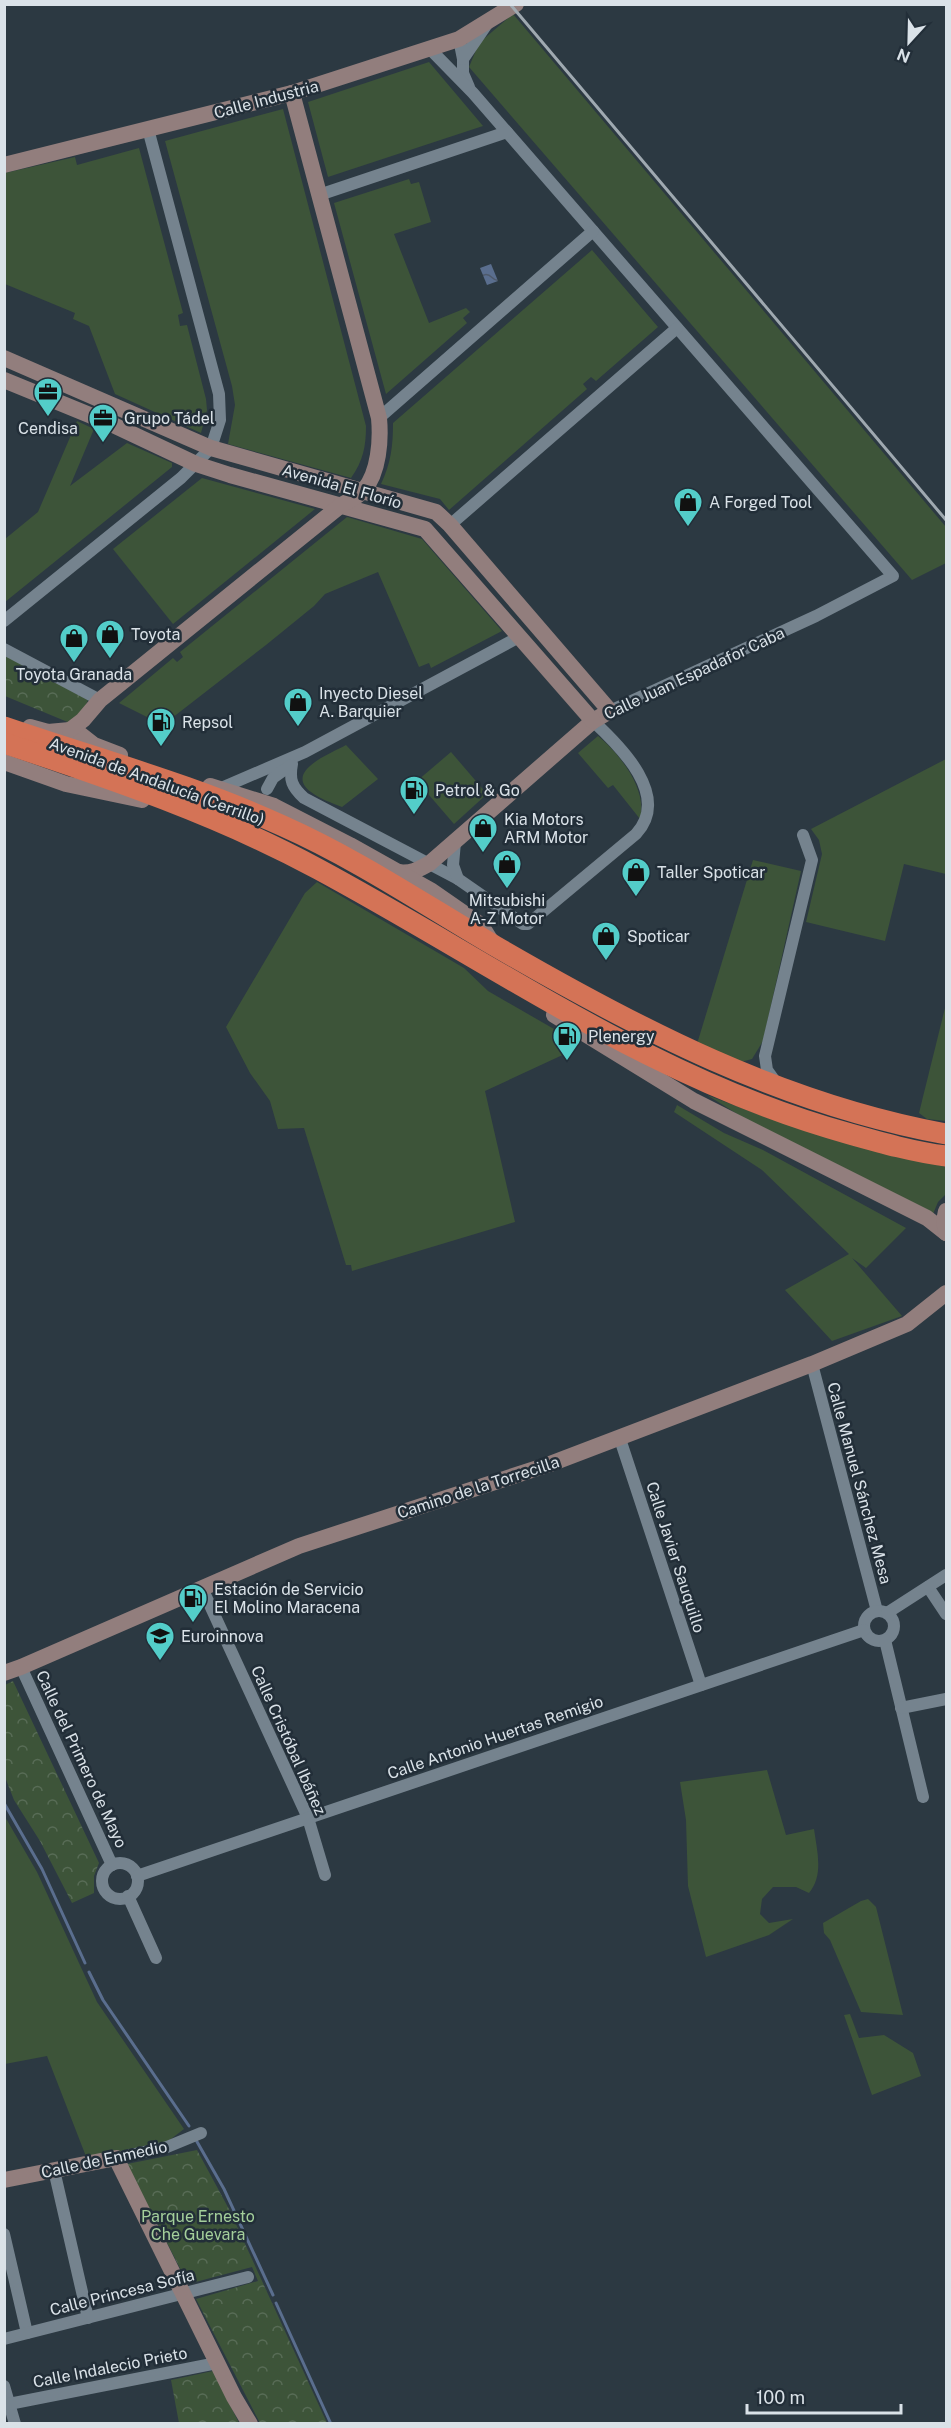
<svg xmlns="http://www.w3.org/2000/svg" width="951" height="2428" viewBox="0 0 951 2428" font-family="'Public Sans',sans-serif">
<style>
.green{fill:#3d5439}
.forest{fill:url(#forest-crowns)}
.water{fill:url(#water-waves)}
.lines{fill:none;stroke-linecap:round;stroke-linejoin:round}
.stream{stroke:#5a6e8e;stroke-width:3}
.street{stroke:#75838e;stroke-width:12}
.secondary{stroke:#927e7d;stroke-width:16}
.highway{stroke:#d47356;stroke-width:21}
.rail{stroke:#9fa9b0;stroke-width:3}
.labels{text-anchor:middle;stroke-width:5;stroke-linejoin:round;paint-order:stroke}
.street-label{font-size:16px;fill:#dae2e8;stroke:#222e38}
.poi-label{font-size:16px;fill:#dae2e8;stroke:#222e38;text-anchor:start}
.park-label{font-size:16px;fill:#a4cf9b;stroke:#222e38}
</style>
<defs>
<pattern id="forest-crowns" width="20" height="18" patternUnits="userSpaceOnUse" patternTransform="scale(1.5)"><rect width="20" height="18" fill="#3d5439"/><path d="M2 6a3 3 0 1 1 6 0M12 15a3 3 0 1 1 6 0" fill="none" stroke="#586c56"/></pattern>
<pattern id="water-waves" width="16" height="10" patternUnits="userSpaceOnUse" patternTransform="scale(1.5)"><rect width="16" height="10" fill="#5a6e8e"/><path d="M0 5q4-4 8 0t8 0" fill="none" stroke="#4e596a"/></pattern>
</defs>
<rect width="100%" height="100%" fill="#2c3942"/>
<!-- green -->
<g class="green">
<polygon points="513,14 946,527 946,563 912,580 469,67 479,43"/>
<polygon points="429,62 483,126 328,177 308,102"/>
<path d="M283,109L366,426C366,447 363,461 351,478L228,444L235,405L232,386L165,141Z"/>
<polygon points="139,148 183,313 178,315 180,326 187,325 206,399 207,410 201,433 115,394 89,326 73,319 75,313 5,284 5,173 75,157 77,165"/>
<polygon points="409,179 411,184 419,182 431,222 394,234 429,323 466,308 470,312 463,318 467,323 386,394 334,203"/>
<path d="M592,250L658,327L596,381L591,377L583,384L587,389L449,510L440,499L381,484C391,463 393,446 393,423Z"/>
<polygon points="77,421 94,429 70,486 127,443 172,463 172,467 5,602 5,539 38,512"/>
<polygon points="202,478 315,509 173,624 113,549"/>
<polygon points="347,517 422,539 502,631 431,668 429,663 419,667 378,572 325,594 314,606 266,645 163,725 119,703 173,658 177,662 183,657 180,652"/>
<path d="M598,736C620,754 648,790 640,819L613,785L608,788L578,753Z"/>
<path d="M346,745L378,779L342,807C332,803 320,799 311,792C283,771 332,753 346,745Z"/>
<polygon points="451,752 487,794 454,824 417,781"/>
<polygon points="946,759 946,874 904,864 885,941 806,922 822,854 819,840 811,829"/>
<polygon points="753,860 801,871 763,1041 752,1059 741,1062 697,1044"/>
<polygon points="317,882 464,968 488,991 554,1029 569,1052 485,1091 515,1222 352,1271 351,1265 346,1265 304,1128 278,1129 270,1101 250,1073 226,1027 305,893"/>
<polygon points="946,1004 946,1121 927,1119 919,1113"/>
<polygon points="707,1095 768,1118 835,1140 946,1167 946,1194 938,1202 933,1214 742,1117"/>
<polygon points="677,1105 724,1133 763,1150 906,1228 866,1268 852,1258 902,1316 832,1341 785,1290 849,1254 762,1170 674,1112"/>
<path d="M767,1770L786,1835L814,1829C817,1851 824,1875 809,1893L796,1887H773L762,1899L760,1914L769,1923L793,1919L769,1935L706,1957L688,1886L686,1820L680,1782Z"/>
<polygon points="4,1815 37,1872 97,2002 184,2129 167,2142 87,2159 47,2056 5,2064"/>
<polygon points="868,1899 876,1907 903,2015 861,2012 830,1940 824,1933 823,1923 861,1901"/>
<polygon points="850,2014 859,2038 884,2035 913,2053 921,2076 872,2095 844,2015"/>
</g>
<!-- forest -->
<g class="forest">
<polygon points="4,654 88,700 84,709 70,723 5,696"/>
<polygon points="13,1681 99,1863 94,1876 94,1893 72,1903 40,1841 14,1800 5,1777 5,1685"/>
<polygon points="197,2150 230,2211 327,2423 260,2423 196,2299 258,2281 252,2267 188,2284 127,2164"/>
<polygon points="213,2371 239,2423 179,2423 171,2380"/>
</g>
<!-- water -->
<polygon class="water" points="491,264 498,281 487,285 480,268"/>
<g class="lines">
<!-- stream -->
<g class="stream">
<polyline points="4,1803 42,1869 85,1963"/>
<polyline points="89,1972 103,2000 189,2126"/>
<polyline points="196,2140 224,2189 273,2295"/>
<polyline points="276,2303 331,2424"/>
</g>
<!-- street -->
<g class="street">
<polyline points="459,39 463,59 463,73 469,87"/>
<polyline points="429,48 473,93 893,576 816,616 610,711"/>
<polyline points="463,59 487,24"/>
<polyline points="319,195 507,132"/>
<polyline points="379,418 593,231"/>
<polyline points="450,525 677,328"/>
<polyline points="4,621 181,478 211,448 220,420 219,394 148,129"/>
<polyline points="4,649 100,700"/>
<path d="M292,764C289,780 292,787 304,798L458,879L523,924H528L636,834C671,796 621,747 593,721"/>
<polyline points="219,789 305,752 519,637"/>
<polyline points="267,789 273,778 291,765"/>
<polyline points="455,842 453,865 458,879"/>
<polyline points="777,1084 767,1070 765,1056 812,860 803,835"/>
<polyline points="812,1364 877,1611"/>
<polyline points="620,1439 701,1685"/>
<polyline points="928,1587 946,1614"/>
<polyline points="202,1588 308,1818 325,1875"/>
<circle cx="879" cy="1626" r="15"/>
<polyline points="887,1613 946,1575"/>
<polyline points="885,1640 923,1797"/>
<polyline points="21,1667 112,1865"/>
<polyline points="901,1708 946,1699"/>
<circle cx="120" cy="1881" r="18"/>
<polyline points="137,1876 864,1630"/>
<polyline points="128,1896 156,1958"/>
<polyline points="116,2158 167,2147 201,2133"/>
<polyline points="54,2170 88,2318"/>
<polyline points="4,2234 27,2333"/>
<polyline points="4,2339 248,2277"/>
<polyline points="4,2386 15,2424"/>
<polyline points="9,2404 217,2363"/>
</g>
<!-- secondary -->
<g class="secondary">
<polyline points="4,165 292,93 459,39 516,4"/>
<path d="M4,358L211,448L436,512L450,525L610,711L593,721L430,863C418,870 411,874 397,872"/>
<polyline points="4,380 109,423 196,464 230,475 425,529 593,721"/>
<polyline points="30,727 48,732 70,730 80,734 94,745 120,755"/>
<path d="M70,730L83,720L100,700L340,506C348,501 358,497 364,490C379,472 381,440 379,418L292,93"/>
<polyline points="4,762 66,784 142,800"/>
<polyline points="210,786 274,806 350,845 432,891 481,925 491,941"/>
<polyline points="554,1015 694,1101 927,1218 946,1233"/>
<polyline points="946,1211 944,1221 946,1233"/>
<polyline points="4,1673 21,1667 299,1546 550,1464 812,1364 907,1324 946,1293"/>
<polyline points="4,2180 116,2158 234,2397 250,2424"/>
</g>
<!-- highway -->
<g class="highway">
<path d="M4,727C97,759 194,785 283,826C357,859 425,905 495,946C638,1029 782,1104 946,1134"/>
<path d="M4,743C112,779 218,815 318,869C493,963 655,1081 850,1134C882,1143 914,1152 946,1156"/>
</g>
<!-- rail -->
<polyline class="rail" points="510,4 946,520"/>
</g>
<!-- icons -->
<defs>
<g id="office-pin" transform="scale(1.5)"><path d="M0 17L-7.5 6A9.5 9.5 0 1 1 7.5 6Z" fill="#53cdc9" stroke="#222e38"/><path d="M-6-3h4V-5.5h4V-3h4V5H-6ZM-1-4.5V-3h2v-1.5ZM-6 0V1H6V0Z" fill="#111"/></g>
<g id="shop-pin" transform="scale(1.5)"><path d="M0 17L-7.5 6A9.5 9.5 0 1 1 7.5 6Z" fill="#53cdc9" stroke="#222e38"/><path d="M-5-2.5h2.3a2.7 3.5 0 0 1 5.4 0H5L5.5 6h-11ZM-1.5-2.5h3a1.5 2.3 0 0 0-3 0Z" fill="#111"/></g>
<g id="fuel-pin" transform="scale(1.5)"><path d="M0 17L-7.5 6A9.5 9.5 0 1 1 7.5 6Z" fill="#53cdc9" stroke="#222e38"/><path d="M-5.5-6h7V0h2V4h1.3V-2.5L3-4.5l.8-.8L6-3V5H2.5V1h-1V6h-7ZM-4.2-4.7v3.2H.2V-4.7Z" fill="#111"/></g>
<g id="university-pin" transform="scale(1.5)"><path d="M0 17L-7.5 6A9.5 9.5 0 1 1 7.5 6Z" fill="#53cdc9" stroke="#222e38"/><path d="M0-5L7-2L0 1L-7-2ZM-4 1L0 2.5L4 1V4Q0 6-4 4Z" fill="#111"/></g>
</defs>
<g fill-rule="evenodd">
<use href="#office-pin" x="48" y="392"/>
<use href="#office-pin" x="103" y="418"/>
<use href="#shop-pin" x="688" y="502"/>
<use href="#shop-pin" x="110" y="634"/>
<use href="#shop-pin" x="74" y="638"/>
<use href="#shop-pin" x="298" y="702"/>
<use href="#fuel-pin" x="161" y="722"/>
<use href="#fuel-pin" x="414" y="790"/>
<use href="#shop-pin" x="483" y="828"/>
<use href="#shop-pin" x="507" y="864"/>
<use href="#shop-pin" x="636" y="872"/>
<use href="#shop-pin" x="606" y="936"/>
<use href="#fuel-pin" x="567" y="1036"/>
<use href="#fuel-pin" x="193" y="1598"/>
<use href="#university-pin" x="160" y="1636"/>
</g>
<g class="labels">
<!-- street labels -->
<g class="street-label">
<text transform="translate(266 99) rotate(-15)" y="6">Calle Industria</text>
<text transform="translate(342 486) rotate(16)" y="6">Avenida El Florío</text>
<text transform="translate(694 673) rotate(-25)" y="6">Calle Juan Espadafor Caba</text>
<text transform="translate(157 781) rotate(20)" y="6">Avenida de Andalucía (Cerrillo)</text>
<text transform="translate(860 1483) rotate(75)" y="6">Calle Manuel Sánchez Mesa</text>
<text transform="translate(478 1487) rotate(-18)" y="6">Camino de la Torrecilla</text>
<text transform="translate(676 1557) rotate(72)" y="6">Calle Javier Sauquillo</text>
<text transform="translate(495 1737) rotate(-19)" y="6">Calle Antonio Huertas Remigio</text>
<text transform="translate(289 1740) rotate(66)" y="6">Calle Cristóbal Ibáñez</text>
<text transform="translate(82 1759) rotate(65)" y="6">Calle del Primero de Mayo</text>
<text transform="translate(104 2159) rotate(-12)" y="6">Calle de Enmedio</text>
<text transform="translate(122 2292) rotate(-14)" y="6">Calle Princesa Sofía</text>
<text transform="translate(110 2367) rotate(-11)" y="6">Calle Indalecio Prieto</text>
</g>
<!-- poi labels -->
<g class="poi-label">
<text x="124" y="424">Grupo Tádel</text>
<text x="48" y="434" text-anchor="middle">Cendisa</text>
<text x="709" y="508">A Forged Tool</text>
<text x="131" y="640">Toyota</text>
<text x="74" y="680" text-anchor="middle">Toyota Granada</text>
<text x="319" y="699">Inyecto Diesel<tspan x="319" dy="18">A. Barquier</tspan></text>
<text x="182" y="728">Repsol</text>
<text x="435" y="796">Petrol &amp; Go</text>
<text x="504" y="825">Kia Motors<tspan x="504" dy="18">ARM Motor</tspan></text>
<text x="657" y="878">Taller Spoticar</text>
<text x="507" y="906" text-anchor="middle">Mitsubishi<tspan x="507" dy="18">A-Z Motor</tspan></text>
<text x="627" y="942">Spoticar</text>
<text x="588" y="1042">Plenergy</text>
<text x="214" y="1595">Estación de Servicio<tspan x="214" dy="18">El Molino Maracena</tspan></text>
<text x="181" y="1642">Euroinnova</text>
</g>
<!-- park labels -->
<g class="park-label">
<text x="198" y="2222">Parque Ernesto<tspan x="198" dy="18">Che Guevara</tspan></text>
</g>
</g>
<!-- border -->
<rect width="951" height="2428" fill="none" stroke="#dae2e8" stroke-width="12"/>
<!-- north arrow -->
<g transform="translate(909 42) rotate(202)" stroke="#222e38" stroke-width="4.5" paint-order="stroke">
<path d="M0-4.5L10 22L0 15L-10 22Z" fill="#dae2e8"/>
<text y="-9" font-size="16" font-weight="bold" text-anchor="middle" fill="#dae2e8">N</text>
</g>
<!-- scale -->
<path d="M747 2404v9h154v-9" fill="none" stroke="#dae2e8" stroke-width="3"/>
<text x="756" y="2404" font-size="18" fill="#dae2e8" stroke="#222e38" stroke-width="4.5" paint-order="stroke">100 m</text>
</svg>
